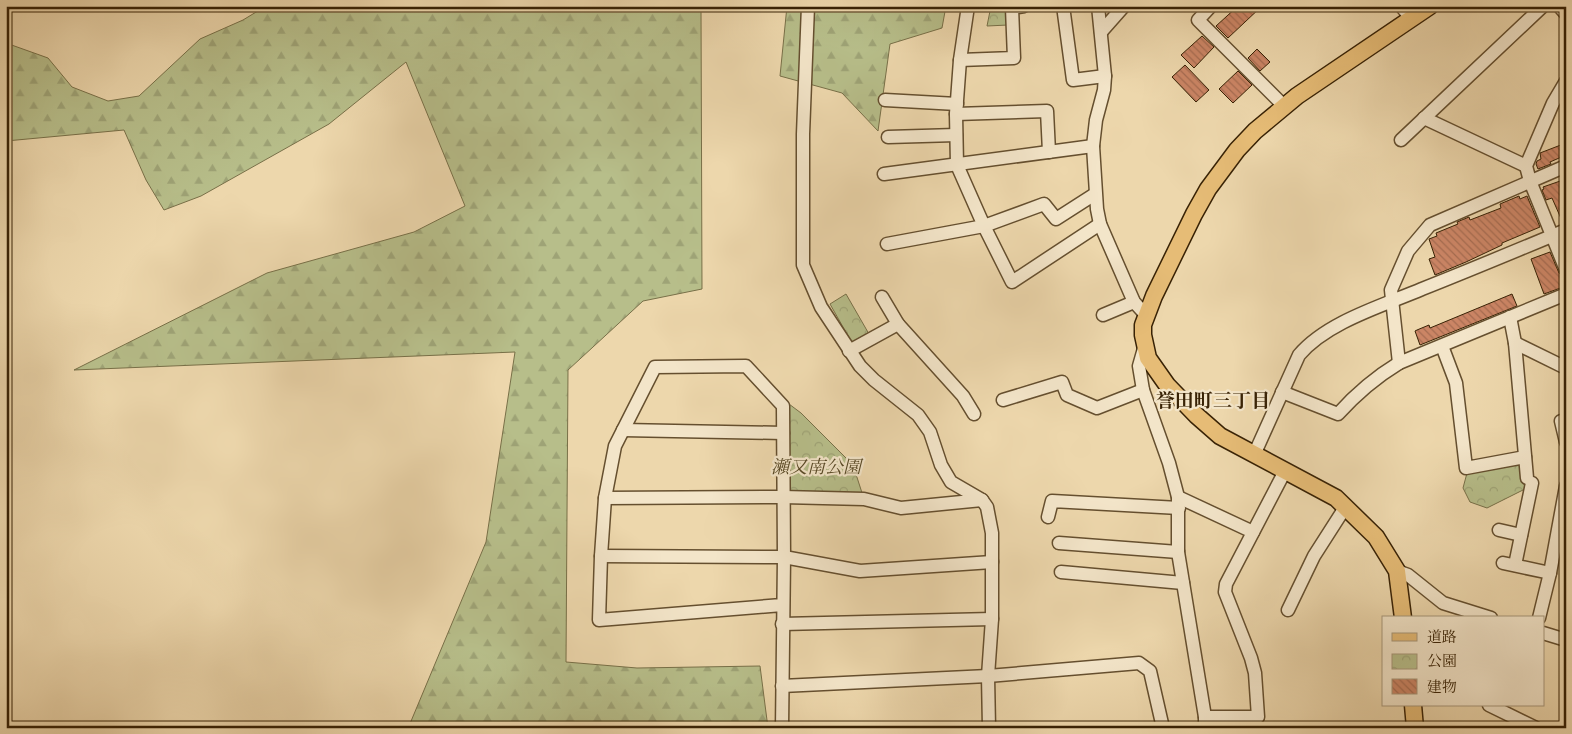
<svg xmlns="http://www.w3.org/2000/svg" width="1572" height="734" viewBox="0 0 1572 734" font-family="'Old Standard TT','Noto Serif JP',serif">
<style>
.forest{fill:url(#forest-firs);stroke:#787048}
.park{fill:url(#park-crowns);stroke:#787048}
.building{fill:url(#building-back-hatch);stroke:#382205}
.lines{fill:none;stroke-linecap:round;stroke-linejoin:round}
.minor-casing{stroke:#654f2f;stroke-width:15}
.major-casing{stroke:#382205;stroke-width:19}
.minor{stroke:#f3e5c9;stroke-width:12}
.major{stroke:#e6bc76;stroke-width:16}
.labels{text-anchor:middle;stroke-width:4.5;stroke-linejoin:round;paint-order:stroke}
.park-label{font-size:18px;font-style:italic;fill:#584926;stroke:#f3e5c9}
.neighbourhood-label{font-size:19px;font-weight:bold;fill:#382205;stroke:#f3e5c9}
</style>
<defs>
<pattern id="forest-firs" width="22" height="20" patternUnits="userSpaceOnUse" patternTransform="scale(1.25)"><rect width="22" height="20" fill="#b7be8a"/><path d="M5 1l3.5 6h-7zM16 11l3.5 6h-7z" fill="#9ea376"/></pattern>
<pattern id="park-crowns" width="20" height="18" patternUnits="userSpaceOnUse" patternTransform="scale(1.25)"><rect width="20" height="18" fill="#b7be8a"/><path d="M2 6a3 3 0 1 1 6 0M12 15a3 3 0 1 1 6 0" fill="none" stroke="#9ea376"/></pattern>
<pattern id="building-back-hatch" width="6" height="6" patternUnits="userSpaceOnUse" patternTransform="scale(1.25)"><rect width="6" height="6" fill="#cb8565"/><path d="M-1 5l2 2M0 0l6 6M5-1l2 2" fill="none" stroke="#a66c51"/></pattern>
</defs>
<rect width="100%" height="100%" fill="#edd7ac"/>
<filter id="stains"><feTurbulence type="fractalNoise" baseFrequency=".004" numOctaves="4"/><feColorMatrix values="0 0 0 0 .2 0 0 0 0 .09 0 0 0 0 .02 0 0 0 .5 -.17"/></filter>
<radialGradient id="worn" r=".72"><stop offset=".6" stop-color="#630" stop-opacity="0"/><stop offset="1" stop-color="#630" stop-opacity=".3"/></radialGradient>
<!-- forest -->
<g class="forest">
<polygon points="266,6 701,6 702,289 643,301 568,370 566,662 637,668 760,666 768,728 412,728 409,726 486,542 515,352 74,370 267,273 414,232 465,206 406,62 329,124 201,196 164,210 146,180 124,130 6,141 6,43 48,58 72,87 108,101 139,96 200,39 243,20"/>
<polygon points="787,6 946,6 942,28 890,44 878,131 842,93 780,76"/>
</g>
<!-- park -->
<g class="park">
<polygon points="991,6 1007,6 1008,25 987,26"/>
<polygon points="846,294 869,334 852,343 830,304"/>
<polygon points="789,404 801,413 853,465 864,499 788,492"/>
<polygon points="1520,463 1524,467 1525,489 1487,508 1470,502 1463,488 1467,473"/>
</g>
<!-- building -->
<g class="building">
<polygon points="1238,6 1262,6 1228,38 1216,26"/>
<polygon points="1202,36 1214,47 1194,68 1181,55"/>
<polygon points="1257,49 1270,62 1260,71 1248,58"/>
<polygon points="1185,65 1209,90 1196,102 1172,77"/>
<polygon points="1238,71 1252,85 1233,103 1219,89"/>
<polygon points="1566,143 1566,155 1550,162 1551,164 1538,169 1536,164 1537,161 1541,159 1540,153"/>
<polygon points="1566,179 1566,222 1563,223 1552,198 1546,200 1542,190 1544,189 1543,187"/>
<polygon points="1519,196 1520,199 1527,196 1540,227 1502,243 1502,245 1466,262 1435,275 1429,259 1435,257 1429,239 1437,236 1436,233 1458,224 1457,222 1469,217 1470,220 1501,208 1500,204"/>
<polygon points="1550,252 1559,273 1566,278 1566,286 1544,294 1531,259"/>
<polygon points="1512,294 1517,306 1420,345 1415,331 1417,330 1429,325 1430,328"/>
</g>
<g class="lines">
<!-- minor casing -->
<g class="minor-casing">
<g id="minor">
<polyline points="808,6 803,134 803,265 821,307 860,366 874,380 918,415 930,432 941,465 951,482 982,500 987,507 992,533 992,619 988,676 989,728"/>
<polyline points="968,6 960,60 956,114 957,165 984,226 1012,282 1100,224"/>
<polyline points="1063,6 1073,80 1105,76"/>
<polyline points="1098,6 1105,76 1104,90 1096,120 1093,146 1097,209 1100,224 1134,302 1146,315"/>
<polyline points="1211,6 1198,20 1284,106"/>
<polyline points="1401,6 1412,19"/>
<polyline points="1559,6 1566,14"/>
<polyline points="1101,32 1124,6"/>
<polyline points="960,60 1014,58 1012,8 1024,6"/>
<polyline points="1566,81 1553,103 1526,166 1530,181 1566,270"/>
<polyline points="885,100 957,104"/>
<polyline points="956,114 1047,111 1049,152"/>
<polyline points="1424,118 1526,166"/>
<polyline points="888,137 956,135"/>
<polyline points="1401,140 1543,6"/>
<polyline points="884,174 1093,146"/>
<polyline points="887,244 984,226 1044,204 1056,219 1095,194"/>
<polyline points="882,297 898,324 963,396 974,414"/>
<polyline points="1103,315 1134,302"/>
<polyline points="1510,317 1515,343 1527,478"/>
<polyline points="1515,343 1566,368"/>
<polyline points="1145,345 1139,366 1143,390 1169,463 1178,497 1178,552 1205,717"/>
<polyline points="1442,346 1456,383 1466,468 1525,457"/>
<polyline points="849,351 898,324"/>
<polyline points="1399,363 1391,290 1408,251 1430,225 1566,166"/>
<path d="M1282,392L1338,414C1356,394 1376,377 1399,363L1566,294"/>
<polyline points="1003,400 1062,382 1067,395 1097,408 1143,390"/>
<polyline points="1561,421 1566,442"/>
<polyline points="623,430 783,433"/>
<path d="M1254,455L1299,355C1327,322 1382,306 1422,289C1470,270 1518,250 1566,230"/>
<polyline points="1178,497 1253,532"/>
<polyline points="605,498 783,497 864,499 901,508 982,500"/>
<polyline points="1048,517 1052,501 1179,508"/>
<polyline points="1499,530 1521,535"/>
<polyline points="1059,543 1178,552"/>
<polyline points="601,556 784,557 860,571 992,562"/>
<polyline points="1503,563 1550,573"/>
<polyline points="1515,565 1532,483"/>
<polyline points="1397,571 1408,575 1443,603 1491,618"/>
<polyline points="1061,572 1183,583"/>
<polyline points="1288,610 1314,556 1346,506"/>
<polyline points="1539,618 1550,573 1566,486"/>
<polyline points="782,624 992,619"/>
<polyline points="1543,633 1566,640"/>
<polyline points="782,686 988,676 1139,663 1150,671 1163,728"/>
<polyline points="1489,705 1536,728"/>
<polyline points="782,728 784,557 783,406 746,366 655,367 615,446 605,498 601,556 599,620 782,605"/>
<polyline points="1205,728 1205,717 1258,717 1255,673 1251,658 1225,592 1226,584 1285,471"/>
</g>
</g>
<!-- major casing -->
<g class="major-casing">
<g id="major">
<polyline points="1403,618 1397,571 1376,537 1336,498 1220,436 1196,415 1167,385 1148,358 1143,335 1143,325 1154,296 1194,214 1208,189 1237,150 1255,131 1297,96 1430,6"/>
<polyline points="1413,705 1415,728"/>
</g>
</g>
<!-- minor -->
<use href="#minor" class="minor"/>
<!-- major -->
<use href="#major" class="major"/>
</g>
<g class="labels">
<!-- park labels -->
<g class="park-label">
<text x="816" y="473">瀬又南公園</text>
</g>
<!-- neighbourhood labels -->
<g class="neighbourhood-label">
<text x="1213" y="407">誉田町三丁目</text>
</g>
</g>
<!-- margin -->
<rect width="1572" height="734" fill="none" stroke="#edd7ac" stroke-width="25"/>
<rect x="8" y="8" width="1557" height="719" fill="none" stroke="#382205" stroke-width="2.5"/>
<rect x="12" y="12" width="1547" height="709" fill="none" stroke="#382205"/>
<!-- legend -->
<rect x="1382" y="616" width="162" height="90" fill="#f3e5c9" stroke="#a8977b"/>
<rect x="1392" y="633" width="25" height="8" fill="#e6bc76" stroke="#a8977b"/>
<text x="1427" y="642" font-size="15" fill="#382205">道路</text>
<rect x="1392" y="654" width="25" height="15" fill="url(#park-crowns)" stroke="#a8977b"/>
<text x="1427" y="666" font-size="15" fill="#382205">公園</text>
<rect x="1392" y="679" width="25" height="15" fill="url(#building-back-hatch)" stroke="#a8977b"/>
<text x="1427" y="692" font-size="15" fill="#382205">建物</text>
<rect width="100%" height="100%" filter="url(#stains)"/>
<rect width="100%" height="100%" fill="url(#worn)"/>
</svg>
